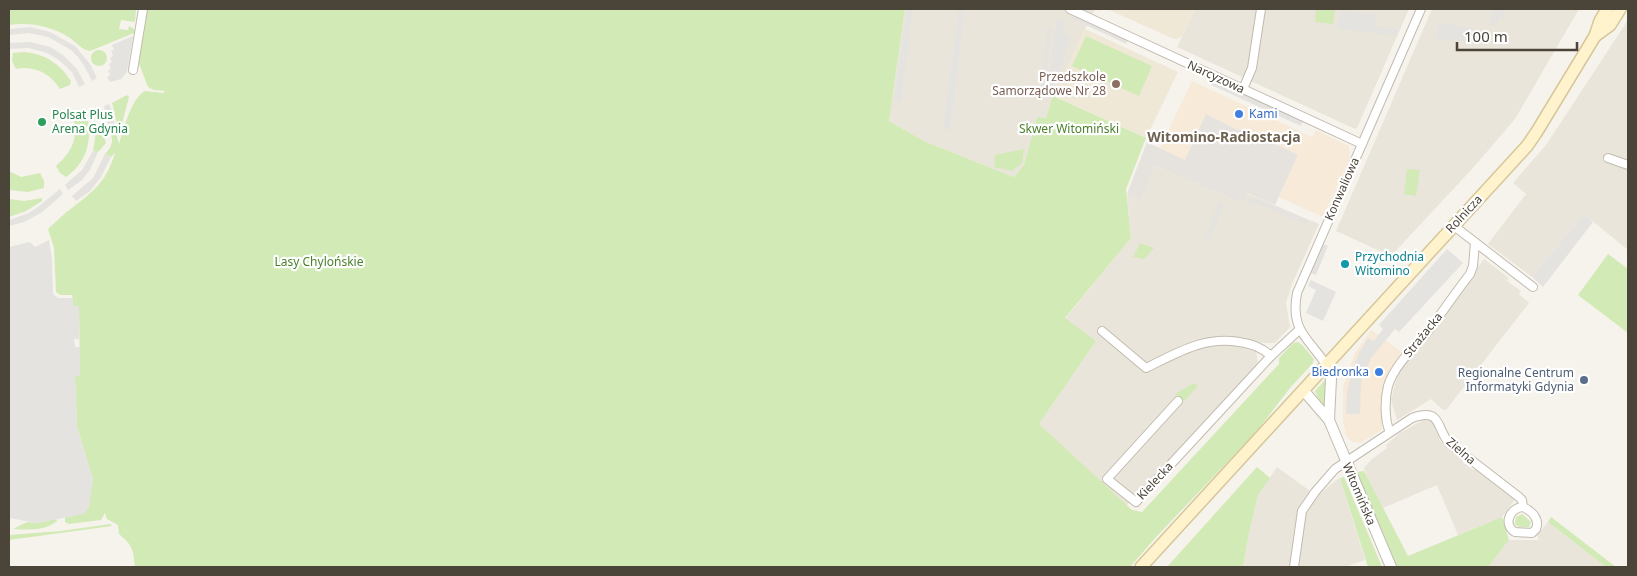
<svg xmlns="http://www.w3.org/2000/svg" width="1637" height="576" viewBox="0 0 1637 576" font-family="'Noto Sans',sans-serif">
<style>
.residential{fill:#eae5da}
.commercial{fill:#f7ead8}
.industrial{fill:#e6e2dd}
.education{fill:#efe8d6}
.green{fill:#d2eab5}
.parking{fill:#e5e3e0}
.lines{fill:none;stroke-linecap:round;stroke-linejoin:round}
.minor-casing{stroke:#c2bbae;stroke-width:10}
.tertiary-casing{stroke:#c2bbae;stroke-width:12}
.secondary-casing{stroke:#d6c79b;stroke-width:14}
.minor{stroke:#fff;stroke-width:8}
.tertiary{stroke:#fff;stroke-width:10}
.secondary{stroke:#fff3cd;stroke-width:11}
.education-dot{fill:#8d6e63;stroke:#fff;stroke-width:2}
.shop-dot{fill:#3f7fe0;stroke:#fff;stroke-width:2}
.leisure-dot{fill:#2e9e5b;stroke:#fff;stroke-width:2}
.culture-dot{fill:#0f9aa8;stroke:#fff;stroke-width:2}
.service-dot{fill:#5c6f8a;stroke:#fff;stroke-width:2}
.labels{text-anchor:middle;stroke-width:4.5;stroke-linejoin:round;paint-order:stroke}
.education-label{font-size:12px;fill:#785e54;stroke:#fff;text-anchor:end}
.street-label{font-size:12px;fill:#4b4439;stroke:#fff}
.shop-label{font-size:12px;fill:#366cbe;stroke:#fff;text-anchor:start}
.leisure-label{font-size:12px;fill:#27864d;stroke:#fff;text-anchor:start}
.park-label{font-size:12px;fill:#4a7f2a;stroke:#fff}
.culture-label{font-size:12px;fill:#0d838f;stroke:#fff;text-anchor:start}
.service-label{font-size:12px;fill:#4e5e75;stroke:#fff;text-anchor:end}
.neighbourhood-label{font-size:14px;font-weight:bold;fill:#6e6250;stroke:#fff}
</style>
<rect width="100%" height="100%" fill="#f6f3ec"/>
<!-- residential -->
<g class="residential">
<polygon points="905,9 1101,9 1100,11 1095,9 1085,29 1054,96 1046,118 1038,117 1036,120 1024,165 1014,177 926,142 889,121"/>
<polygon points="1195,9 1409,9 1357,128 1355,129 1177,47"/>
<polygon points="1432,9 1579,9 1515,119 1472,169 1391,256 1336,231"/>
<polygon points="1628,20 1628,250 1584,214 1532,277 1488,244 1526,194 1513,183 1546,145"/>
<polygon points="1155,166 1242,203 1246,193 1319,224 1292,284 1286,303 1290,327 1275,343 1264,343 1242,337 1240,347 1256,351 1258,363 1126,506 1039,424 1096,341 1065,319 1131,238 1127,194 1141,200"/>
<polygon points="1484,259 1509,278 1507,281 1521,291 1519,294 1529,303 1446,410 1442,409 1431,399 1397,420 1391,400 1395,384 1400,371"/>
<polygon points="1425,419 1433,422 1437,429 1440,441 1462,459 1464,464 1466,464 1473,470 1477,468 1516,498 1502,517 1458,535 1437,485 1383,508 1368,479 1364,468 1371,460 1387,448 1386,445 1400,433"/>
<polygon points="1277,467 1310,491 1321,493 1336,480 1340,478 1365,560 1345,567 1243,567 1248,538 1258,495"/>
<polygon points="1548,522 1606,567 1488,567 1509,540 1539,540 1537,535"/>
</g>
<!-- commercial -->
<g class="commercial">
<polygon points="1192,81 1312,137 1316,130 1349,146 1350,157 1323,217 1279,197 1298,155 1246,130 1238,130 1206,114 1185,160 1160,148"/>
<polygon points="1371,330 1403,353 1391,368 1386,383 1382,430 1360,443 1353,442 1349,439 1346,435 1343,421 1343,387 1355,353"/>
</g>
<!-- industrial -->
<polygon class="industrial" points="1206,114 1238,130 1246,130 1298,155 1275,205 1247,193 1242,203 1155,166 1141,200 1127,194 1147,142 1185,160"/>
<!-- education -->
<g class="education">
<polygon points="1107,9 1195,9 1182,36 1177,39 1174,39"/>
<polygon points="1085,29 1178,72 1146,138 1054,96"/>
</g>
<!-- green -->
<g class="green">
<path d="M9,9L126,10L136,9L135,22L121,20L119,29L128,30L129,26L134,29V33L90,51C82,50 77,43 70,38C52,26 30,22 9,25Z"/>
<path d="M147,9H905L889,121L926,142L1014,177L1024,165L1036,120L1038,117L1046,118L1053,96L1146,138L1126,189L1131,238L1065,318L1096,341L1039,424L1132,510L1142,512L1279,364V358L1293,343L1298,342L1302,345L1314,359L1313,363L1290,388L1257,431L1157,536L1130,567H135C133,549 133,546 119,534L118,525L107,519L105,513L101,520L69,524L65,522V518L93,480L77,427L75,376L80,375L79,306H73L72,295H60L56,292L54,248L48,229C56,222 63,214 72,208C95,190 106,182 115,153L111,157L105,154C112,147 114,141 110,132L115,129L119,144C123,130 132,97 145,91L163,93L165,91L154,90L148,87L138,61Z"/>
<polygon points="1316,9 1335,9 1333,24 1315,22"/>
<polygon points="1086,36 1152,66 1139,96 1072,66"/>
<circle cx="99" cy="58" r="8"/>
<path d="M24,52C46,54 60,64 71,81L70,85L60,89C51,74 34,65 16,69L12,61L13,53Z"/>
<polygon points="127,95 129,97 120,131 118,128 112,103"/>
<path d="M81,114L84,120L88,121C92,143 85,164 66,177L60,173L56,166C71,153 79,138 73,118Z"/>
<polygon points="102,131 106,143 98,152 93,151 96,132"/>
<polygon points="1024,149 1022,163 1012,171 994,167 995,155"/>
<polygon points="1407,169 1420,170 1416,196 1404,194"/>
<polygon points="9,171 21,177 40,173 44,181 44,188 28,192 9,190"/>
<polygon points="42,198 42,201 26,211 9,217 9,199 24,201"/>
<polygon points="1140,243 1154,248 1144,259 1133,257"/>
<polygon points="1608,254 1628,269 1628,333 1578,295"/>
<polygon points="1325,380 1326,380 1327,406 1323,408 1315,391"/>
<polygon points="1194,383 1198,386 1183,402 1175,394"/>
<polygon points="1257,467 1270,478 1258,495 1248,538 1243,567 1167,567"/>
<polygon points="1364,471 1408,556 1502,517 1509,540 1488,567 1396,567 1356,472"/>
<polygon points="1344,477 1382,567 1368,567 1340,478"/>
<polygon points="1522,514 1531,522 1529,527 1519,527 1515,524 1516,517"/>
<polygon points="1551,517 1616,567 1606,567 1548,522"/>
<path d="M56,519L57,521C46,531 27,530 13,529L27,522L37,523Z"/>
<polygon points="110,524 112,526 9,540 9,535 61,531"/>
</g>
<!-- parking -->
<g class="parking">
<polygon points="907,9 913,9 901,102 894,100"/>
<polygon points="959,9 965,9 950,130 943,129"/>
<polygon points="1491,9 1505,9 1504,18 1499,18 1497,26 1489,25"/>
<polygon points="1339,10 1377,14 1376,26 1399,29 1397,36 1337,29"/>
<polygon points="1074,12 1129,38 1126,44 1071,18"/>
<polygon points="1057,18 1066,21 1064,33 1071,36 1052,96 1046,94"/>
<polygon points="1438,23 1472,28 1470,42 1436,39"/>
<polygon points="1048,26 1052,27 1044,92 1040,89"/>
<polygon points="30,27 50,32 75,46 90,64 97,78 92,81 85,67 78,57 71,50 57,42 48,37 29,33 9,35 9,29"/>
<polygon points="133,36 127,72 121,79 110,82 107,77 110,75 108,70 111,69 109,64 112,62 110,58 113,56 111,51 114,50 112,45"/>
<polygon points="30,42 50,47 63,55 77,69 85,84 79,87 72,72 59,60 47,53 29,48 9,49 9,43"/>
<polygon points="1213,79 1303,121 1301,126 1211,85"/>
<polygon points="109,104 113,113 115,129 110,132 104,106"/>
<polygon points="93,151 98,152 90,170 81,181 68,190 65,185 82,170"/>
<polygon points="105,154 111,157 101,177 90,191 76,201 72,196 93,178"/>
<polygon points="60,189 63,194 41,213 24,222 9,226 9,220 29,213 38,207"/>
<polygon points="1256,198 1308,220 1306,224 1257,204 1248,206 1248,199"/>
<polygon points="1219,202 1224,204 1210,239 1205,237"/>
<polygon points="1584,214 1593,222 1543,287 1532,277"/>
<polygon points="49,240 52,259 53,294 58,298 73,298 73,306 79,306 79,339 74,339 75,347 80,347 80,375 75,376 77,427 93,480 89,508 84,514 37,523 9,518 9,247 30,242 35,247"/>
<polygon points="1323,244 1328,246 1316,275 1310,273"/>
<polygon points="1447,249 1463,263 1399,332 1395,329 1371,358 1361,382 1360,414 1346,414 1347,392 1353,367 1360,351 1368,338 1374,341 1383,329 1379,325"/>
<polygon points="1311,280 1336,292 1323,321 1306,313 1316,290 1308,286"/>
</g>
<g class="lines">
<!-- minor casing -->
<g class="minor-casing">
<g id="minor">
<polyline points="1070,9 1362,144"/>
<polyline points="133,70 143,9"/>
<polyline points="1243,89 1252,68 1261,9"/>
<polyline points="1608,158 1628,165"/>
<polyline points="1454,226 1533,287"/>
<path d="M1102,331L1146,368C1177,353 1204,336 1239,342C1252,344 1261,347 1271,356"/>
<path d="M1327,366C1308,337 1290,331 1297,293L1421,9"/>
<polyline points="1178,401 1107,479 1136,502 1271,356 1299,330"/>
<path d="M1390,432C1384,420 1385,398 1388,386C1395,364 1415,347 1429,330C1443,311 1456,292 1470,274L1473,266L1475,243"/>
<path d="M1523,507C1532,511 1540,519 1536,529L1532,533L1515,532C1503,525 1509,508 1523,507Z"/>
<path d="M1294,567L1302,511L1315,492L1335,469L1412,418C1442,407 1436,428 1449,443L1519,497L1522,500L1523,507"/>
</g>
</g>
<!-- tertiary casing -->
<g class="tertiary-casing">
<g id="tertiary">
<polyline points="1327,366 1331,379 1329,420"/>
<polyline points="1304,391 1329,420 1391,567"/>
</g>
</g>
<!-- secondary casing -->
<g class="secondary-casing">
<g id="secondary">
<polyline points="1595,36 1610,25 1620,9"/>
<polyline points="1141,567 1527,146 1536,133 1595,36 1600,21 1607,9"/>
</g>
</g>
<!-- minor -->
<use href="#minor" class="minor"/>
<!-- tertiary -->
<use href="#tertiary" class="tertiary"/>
<!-- secondary -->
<use href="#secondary" class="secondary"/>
</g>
<!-- markers -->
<circle class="education-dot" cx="1116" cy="84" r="5"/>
<g class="shop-dot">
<circle cx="1239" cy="114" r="5"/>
<circle cx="1379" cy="372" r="5"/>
</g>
<circle class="leisure-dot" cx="42" cy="122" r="5"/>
<circle class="culture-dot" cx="1345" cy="264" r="5"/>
<circle class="service-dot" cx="1584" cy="380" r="5"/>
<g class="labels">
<!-- education labels -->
<g class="education-label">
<text x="1106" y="81">Przedszkole<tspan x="1106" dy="14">Samorządowe Nr 28</tspan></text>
</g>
<!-- street labels -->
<g class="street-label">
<text transform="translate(1216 77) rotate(25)" y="4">Narcyzowa</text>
<text transform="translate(1342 189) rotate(-66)" y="4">Konwaliowa</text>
<text transform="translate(1464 214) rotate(-47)" y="4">Rolnicza</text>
<text transform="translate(1423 335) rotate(-51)" y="4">Strażacka</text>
<text transform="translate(1461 451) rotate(41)" y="4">Zielna</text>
<text transform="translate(1155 481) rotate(-47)" y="4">Kielecka</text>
<text transform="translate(1359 494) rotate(67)" y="4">Witomińska</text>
</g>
<!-- shop labels -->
<g class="shop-label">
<text x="1249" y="118">Kami</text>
<text x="1369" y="376" text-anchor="end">Biedronka</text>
</g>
<!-- leisure labels -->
<g class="leisure-label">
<text x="52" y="119">Polsat Plus<tspan x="52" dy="14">Arena Gdynia</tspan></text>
</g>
<!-- park labels -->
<g class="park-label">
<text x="1069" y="133">Skwer Witomiński</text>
<text x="319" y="266">Lasy Chylońskie</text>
</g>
<!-- culture labels -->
<g class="culture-label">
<text x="1355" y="261">Przychodnia<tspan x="1355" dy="14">Witomino</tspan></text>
</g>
<!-- service labels -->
<g class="service-label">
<text x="1574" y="377">Regionalne Centrum<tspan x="1574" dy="14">Informatyki Gdynia</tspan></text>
</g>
<!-- neighbourhood labels -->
<g class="neighbourhood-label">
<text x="1224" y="142">Witomino-Radiostacja</text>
</g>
</g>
<!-- border -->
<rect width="1637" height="576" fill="none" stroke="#4b4439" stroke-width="20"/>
<!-- scale -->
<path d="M1457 42v8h120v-8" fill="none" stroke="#4b4439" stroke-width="2.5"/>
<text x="1464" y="42" font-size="15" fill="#4b4439" stroke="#ffffff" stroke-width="4" paint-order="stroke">100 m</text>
</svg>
